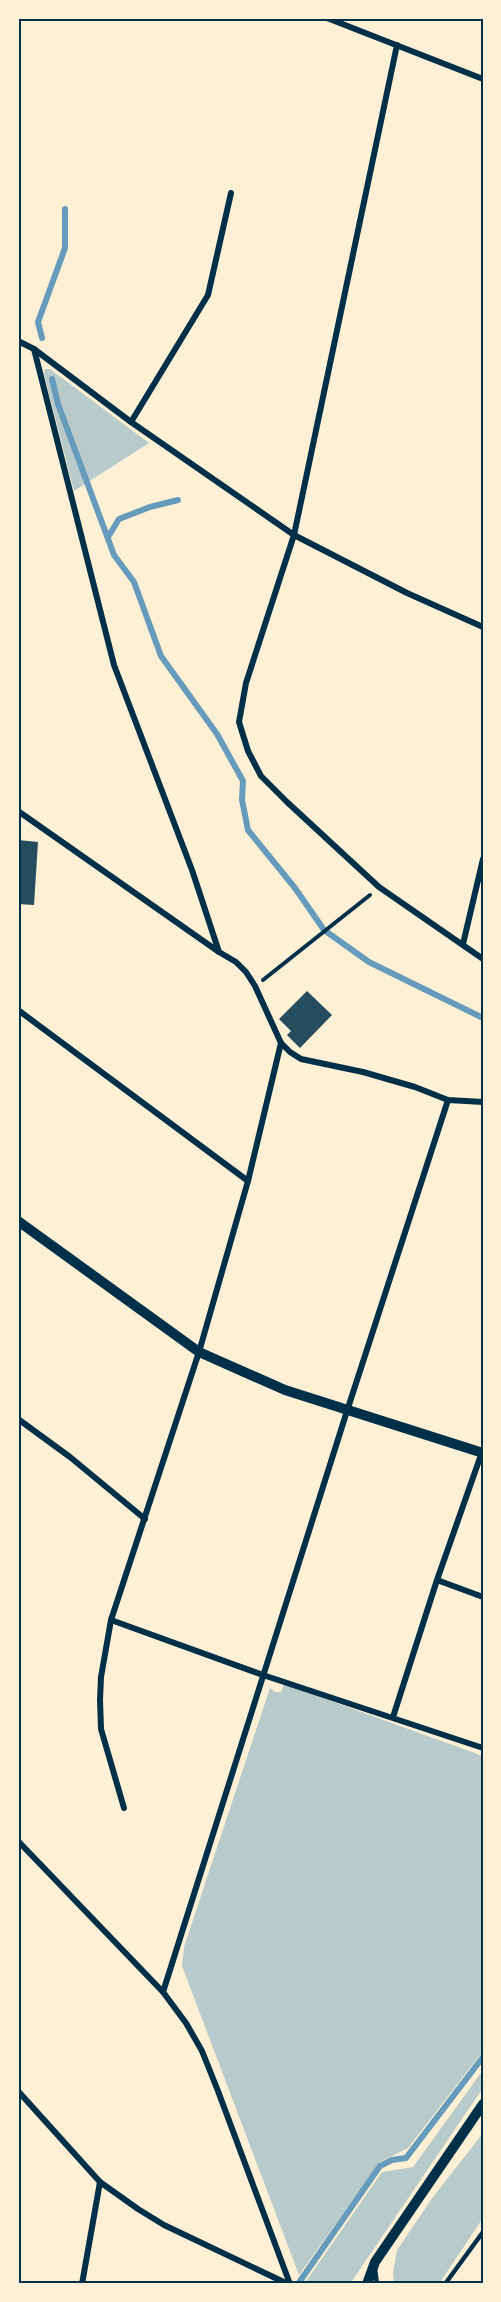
<svg xmlns="http://www.w3.org/2000/svg" width="501" height="2302" viewBox="0 0 501 2302" font-family="Rubik,sans-serif">
<style>
.green{fill:#b9caca}
.lines{fill:none;stroke-linecap:round;stroke-linejoin:round}
.stream{stroke:#669bbc;stroke-width:6}
.building{fill:#264d5e}
.path{stroke:#003049;stroke-width:4}
.service{stroke:#003049;stroke-width:4.5}
.minor{stroke:#003049;stroke-width:6}
.tertiary{stroke:#003049;stroke-width:10}
.neatline{fill:none;stroke:#003049;stroke-width:2}
</style>
<rect width="100%" height="100%" fill="#fdf0d5"/>
<!-- green -->
<g class="green">
<polygon points="45,369 50,369 149,443 74,491 44,374"/>
<polygon points="284,1684 483,1756 483,2051 408,2148 380,2162 299,2275 182,1966 184,1947 270,1688 275,1692 281,1692"/>
<polygon points="483,2070 483,2088 350,2284 304,2284 382,2172 413,2167"/>
<polygon points="483,2133 483,2218 439,2284 394,2284 393,2272 397,2250 433,2197"/>
</g>
<g class="lines">
<!-- stream -->
<g class="stream">
<polyline points="42,338 38,322 65,248 65,209"/>
<polyline points="52,379 58,404 114,555 134,582 161,656 217,734 243,781 242,800 248,830 295,888 324,930 369,962 483,1018"/>
<polyline points="108,537 119,519 150,507 178,500"/>
<polyline points="298,2284 380,2166 392,2160 406,2158 483,2057"/>
</g>
</g>
<!-- building -->
<g class="building">
<polygon points="18,840 38,842 34,905 18,904"/>
<polygon points="307,991 332,1015 300,1048 287,1035 291,1031 279,1019"/>
</g>
<g class="lines">
<!-- path -->
<polyline class="path" points="263,980 370,895"/>
<!-- service -->
<g class="service">
<polyline points="375,2269 377,2284"/>
<polyline points="445,2284 483,2232"/>
</g>
<!-- minor -->
<g class="minor">
<polyline points="327,18 483,79"/>
<polyline points="397,45 294,535 246,683 239,722 248,751 261,776 287,802 379,887 483,959"/>
<polyline points="18,341 34,349 131,422 294,535 407,593 483,627"/>
<polyline points="34,349 114,665 192,870 219,952"/>
<polyline points="131,422 208,295 231,193"/>
<polyline points="18,811 219,952 236,962 246,972 255,986 281,1043 290,1052 301,1059 363,1072 415,1087 448,1100 483,1102"/>
<polyline points="463,944 483,859"/>
<polyline points="18,1010 248,1181"/>
<polyline points="18,1419 70,1457 145,1519"/>
<polyline points="437,1580 483,1597"/>
<polyline points="111,1620 263,1675 483,1748"/>
<polyline points="393,1717 437,1580 482,1452"/>
<polyline points="124,1808 101,1729 100,1700 101,1677 111,1620 199,1352 248,1181 281,1043"/>
<polyline points="18,1841 163,1992 186,2023 202,2051 218,2091 290,2284"/>
<polyline points="163,1992 347,1411 448,1100"/>
<polyline points="18,2091 100,2182 138,2209 164,2225 288,2284"/>
<polyline points="82,2284 100,2182"/>
</g>
<!-- tertiary -->
<g class="tertiary">
<polyline points="18,1221 199,1352 285,1390 483,1453"/>
<polyline points="367,2284 375,2262 483,2104"/>
</g>
</g>
<!-- border -->
<rect width="501" height="2302" fill="none" stroke="#fdf0d5" stroke-width="39"/>
<rect x="20" y="20" width="462" height="2262" class="neatline"/>
</svg>
